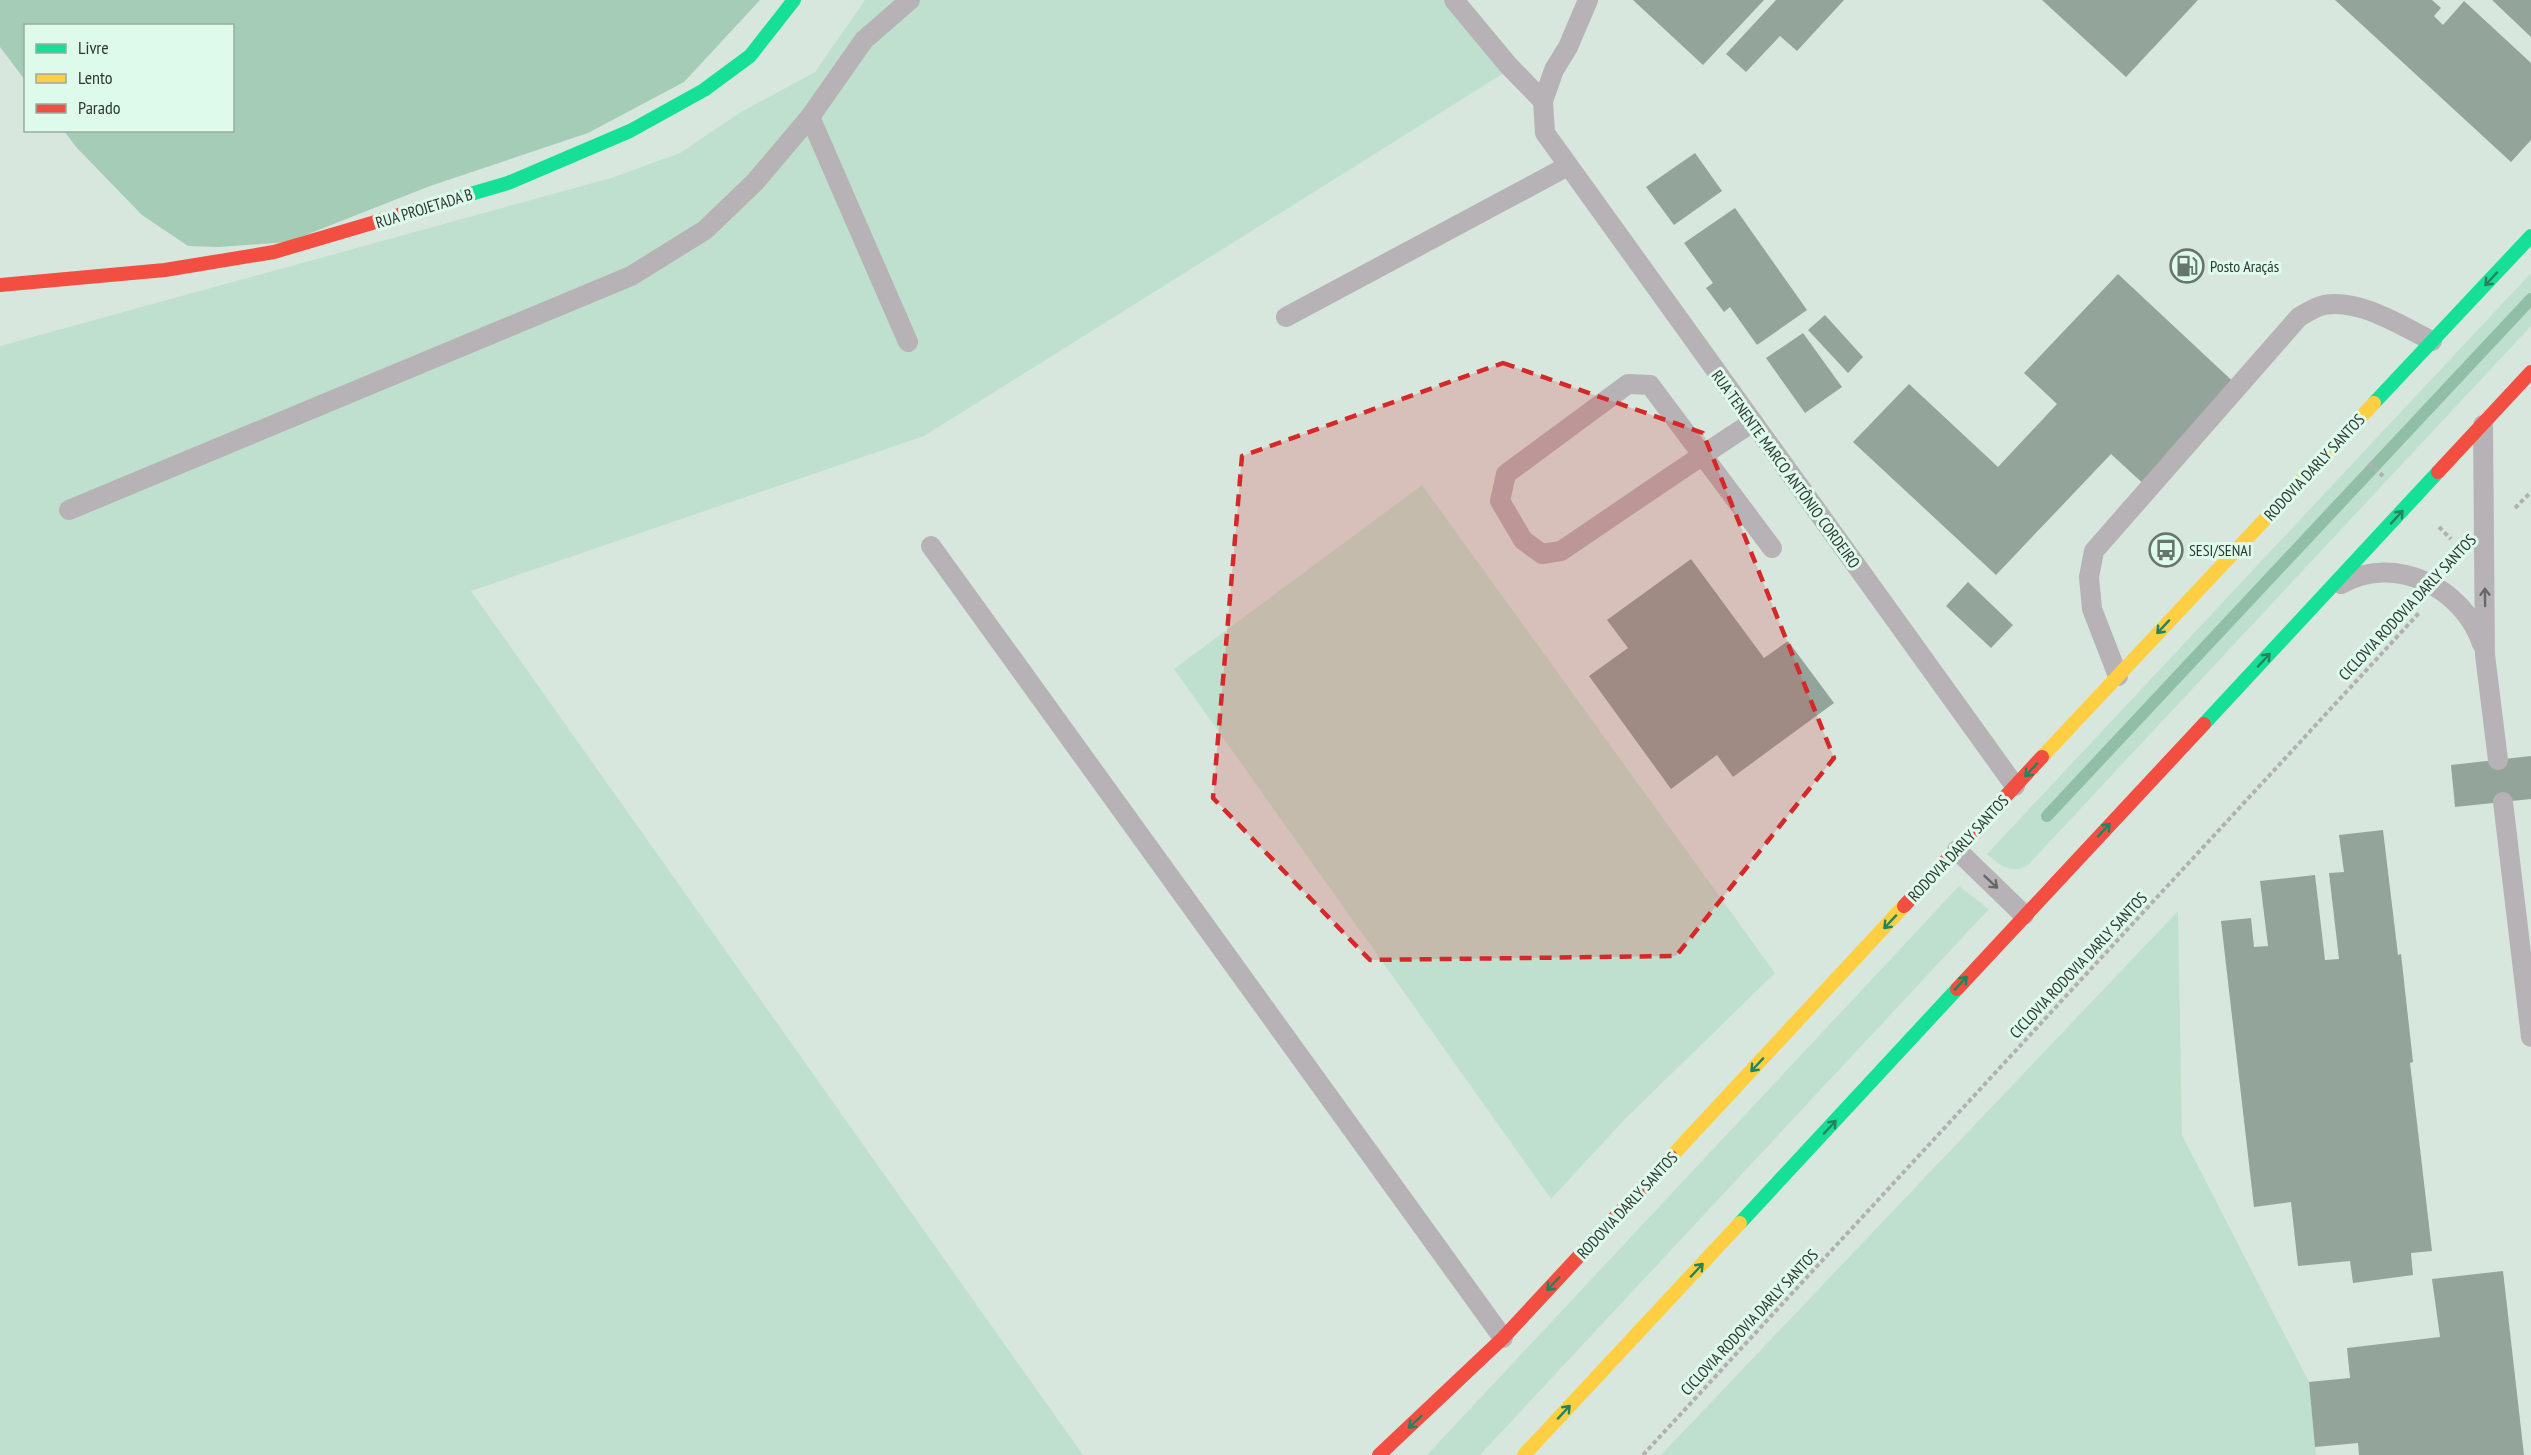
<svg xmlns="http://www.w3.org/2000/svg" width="2531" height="1455" viewBox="0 0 2531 1455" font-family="'PT Sans Narrow',sans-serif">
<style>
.green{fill:#c0e0cf}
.forest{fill:#a4ccb7}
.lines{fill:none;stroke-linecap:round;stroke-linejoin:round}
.stream{stroke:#90bea6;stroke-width:12}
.building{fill:#93a49b}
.path{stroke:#b0b1b0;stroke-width:4;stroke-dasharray:4.5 3;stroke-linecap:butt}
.lane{stroke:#b7b2b5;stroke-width:20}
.fast{stroke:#16e098;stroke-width:14}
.slow{stroke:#ffcf43;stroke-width:14}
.jam{stroke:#f24e42;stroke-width:14}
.oneway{stroke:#238460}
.oneway2{stroke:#646966}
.marked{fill:#d62828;fill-opacity:0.2;stroke:#d62828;stroke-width:4.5;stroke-dasharray:12 8;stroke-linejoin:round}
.labels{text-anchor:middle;stroke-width:6;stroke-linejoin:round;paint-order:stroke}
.street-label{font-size:16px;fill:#2d3832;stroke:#defaea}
.poi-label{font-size:16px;fill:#2d3832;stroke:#defaea;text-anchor:start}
</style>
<rect width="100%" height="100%" fill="#d7e7de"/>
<!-- green -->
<g class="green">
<polygon points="865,0 1461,0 1520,63 924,436 471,591 1083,1455 0,1455 0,346 611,178 680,153 741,112 815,72"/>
<path d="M2531,273V326L2028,865C2010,875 2000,865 1987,854Z"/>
<polygon points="1422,485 1775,973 1625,1119 1551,1199 1174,669"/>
<polygon points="1959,886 1989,909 1480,1455 1427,1455"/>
<polygon points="2178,911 2182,1135 2309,1382 2316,1455 1661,1455"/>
</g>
<!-- forest -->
<polygon class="forest" points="0,0 760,0 684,82 588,133 430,186 288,242 219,247 188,246 142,215 77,148 64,131 232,130 232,26 26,26 25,80 0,47"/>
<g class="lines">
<!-- stream -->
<polyline class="stream" points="2047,816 2531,299"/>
</g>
<!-- building -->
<g class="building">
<polygon points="1633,0 1764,0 1703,65"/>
<polygon points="1776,0 1844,0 1797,51 1780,36 1746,72 1726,54"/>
<polygon points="2042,0 2198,0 2126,77"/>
<polygon points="2335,0 2432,0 2441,8 2434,16 2443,25 2464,1 2531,63 2531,140 2511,162"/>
<polygon points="2492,0 2531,0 2531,37"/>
<polygon points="1695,153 1722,191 1674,225 1646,187"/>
<polygon points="1735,208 1807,310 1757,345 1730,307 1724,312 1706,288 1713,283 1684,243"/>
<polygon points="2118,274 2241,389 2148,488 2111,454 1996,575 1853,442 1909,384 1998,467 2057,404 2024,373"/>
<polygon points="1825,315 1863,357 1848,373 1808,330"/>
<polygon points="1803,333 1842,387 1805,413 1766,358"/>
<polygon points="1691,559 1764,658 1788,641 1834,703 1733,777 1717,755 1671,789 1589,676 1628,648 1607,620"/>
<polygon points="1968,582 2013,625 1991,648 1946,606"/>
<polygon points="2531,756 2531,799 2455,807 2451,765"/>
<polygon points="2383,830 2398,955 2401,954 2413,1062 2410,1063 2432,1251 2411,1253 2413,1275 2353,1283 2350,1261 2298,1266 2291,1202 2254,1207 2221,921 2251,918 2254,947 2268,946 2260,881 2315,875 2325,960 2339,959 2329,873 2344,872 2339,835"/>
<polygon points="2503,1271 2524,1455 2359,1455 2358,1443 2315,1447 2309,1382 2350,1378 2347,1348 2440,1337 2432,1279"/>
</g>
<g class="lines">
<!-- path -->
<g class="path">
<polyline points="2369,463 2383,476"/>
<polyline points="2515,508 2531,492"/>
<polyline points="2439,527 2451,539"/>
<polyline points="1643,1455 2419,613"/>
</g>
<!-- lane -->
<g class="lane">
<polyline points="1454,0 1508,65 1543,101"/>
<polyline points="1588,0 1568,47 1554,70 1543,101 1545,133 2015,786"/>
<polyline points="810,117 908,342"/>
<polyline points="1286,317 1568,166"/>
<path d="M1753,422C1688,464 1625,508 1561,551L1542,554L1523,540L1500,501L1506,474L1628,384L1650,385L1772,548"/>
<polyline points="2483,425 2485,655 2498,760"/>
<polyline points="69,510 631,276 705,230 755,182 810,117 864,40 910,0"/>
<polyline points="931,546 1503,1338"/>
<path d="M2341,584C2395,553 2464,588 2482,644"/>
<path d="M2118,676L2092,609L2089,577L2094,551L2299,317C2306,313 2315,307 2324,305C2359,298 2402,326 2432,341"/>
<polyline points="2503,802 2531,1037"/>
<polyline points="1957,850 2024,915"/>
</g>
<!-- fast -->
<g class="fast">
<polyline points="406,213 508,183 630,131 704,90 750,56 794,0"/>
<polyline points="2374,403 2531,236"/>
<polyline points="2204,724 2438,472"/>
<polyline points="1740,1223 1957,989"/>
</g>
<!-- slow -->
<g class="slow">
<polyline points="2042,757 2374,403"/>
<polyline points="1671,1157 1904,906"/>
<polyline points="1524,1455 1740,1223"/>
</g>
<!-- jam -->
<g class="jam">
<polyline points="0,285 165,270 274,252 406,213"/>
<polyline points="2438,472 2531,372"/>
<polyline points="1904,906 2042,757"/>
<polyline points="1957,989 2204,724"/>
<polyline points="1379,1455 1503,1338 1671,1157"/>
</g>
</g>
<!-- one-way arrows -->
<defs><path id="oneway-shaft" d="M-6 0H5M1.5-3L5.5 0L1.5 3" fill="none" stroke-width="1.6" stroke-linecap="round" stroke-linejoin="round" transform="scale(1.5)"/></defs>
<g class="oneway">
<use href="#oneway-shaft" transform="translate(2491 279) rotate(133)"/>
<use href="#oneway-shaft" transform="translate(2397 517) rotate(-47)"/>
<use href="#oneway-shaft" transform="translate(2163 627) rotate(133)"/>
<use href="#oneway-shaft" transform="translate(2264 660) rotate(-47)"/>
<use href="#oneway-shaft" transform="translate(2031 770) rotate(133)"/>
<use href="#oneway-shaft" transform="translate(2104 830) rotate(-47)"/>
<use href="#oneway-shaft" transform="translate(1890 922) rotate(133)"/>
<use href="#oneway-shaft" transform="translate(1961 983) rotate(-47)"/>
<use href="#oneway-shaft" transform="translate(1757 1065) rotate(133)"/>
<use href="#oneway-shaft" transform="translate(1830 1127) rotate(-47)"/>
<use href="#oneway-shaft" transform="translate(1697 1270) rotate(-47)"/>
<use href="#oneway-shaft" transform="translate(1553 1284) rotate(133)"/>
<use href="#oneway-shaft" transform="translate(1564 1412) rotate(-47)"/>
<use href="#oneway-shaft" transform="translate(1415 1422) rotate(137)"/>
</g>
<g class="oneway2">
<use href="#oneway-shaft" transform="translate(2485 597) rotate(-91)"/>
<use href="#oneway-shaft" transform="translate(1991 882) rotate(43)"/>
</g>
<!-- marked area -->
<path class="marked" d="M1503,363L1703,433L1834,758L1676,956L1370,960L1213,798L1242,456Z"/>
<!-- icons -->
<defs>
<g id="fuel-ring" transform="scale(1.725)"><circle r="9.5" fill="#defaea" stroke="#68756e" stroke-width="1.5"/><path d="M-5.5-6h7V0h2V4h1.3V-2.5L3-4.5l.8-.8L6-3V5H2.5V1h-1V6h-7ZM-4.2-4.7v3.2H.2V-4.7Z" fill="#68756e"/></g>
<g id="bus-ring" transform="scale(1.725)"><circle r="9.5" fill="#defaea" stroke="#68756e" stroke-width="1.5"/><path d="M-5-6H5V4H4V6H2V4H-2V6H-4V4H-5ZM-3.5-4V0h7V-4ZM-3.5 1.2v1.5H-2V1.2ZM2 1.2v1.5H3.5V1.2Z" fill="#68756e"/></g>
</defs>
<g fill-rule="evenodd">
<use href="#fuel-ring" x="2187" y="266"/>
<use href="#bus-ring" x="2166" y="550"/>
</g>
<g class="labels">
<!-- street labels -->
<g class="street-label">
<text transform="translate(424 208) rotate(-17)" y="6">RUA PROJETADA B</text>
<text transform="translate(2314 467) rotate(-47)" y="6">RODOVIA DARLY SANTOS</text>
<text transform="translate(1786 469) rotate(54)" y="6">RUA TENENTE MARCO ANTÔNIO CORDEIRO</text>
<text transform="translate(2407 607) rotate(-47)" y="6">CICLOVIA RODOVIA DARLY SANTOS</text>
<text transform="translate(1958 848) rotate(-47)" y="6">RODOVIA DARLY SANTOS</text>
<text transform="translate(2078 965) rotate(-47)" y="6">CICLOVIA RODOVIA DARLY SANTOS</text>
<text transform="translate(1627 1205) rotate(-47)" y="6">RODOVIA DARLY SANTOS</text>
<text transform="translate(1749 1322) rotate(-47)" y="6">CICLOVIA RODOVIA DARLY SANTOS</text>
</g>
<!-- poi labels -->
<g class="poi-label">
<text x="2210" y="272">Posto Araçás</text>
<text x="2189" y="556">SESI/SENAI</text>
</g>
</g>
<!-- legend -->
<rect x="24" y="24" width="210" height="108" fill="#defaea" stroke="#97aca0" stroke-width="1.5"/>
<rect x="36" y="44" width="30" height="9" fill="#16e098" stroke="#97aca0" stroke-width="1.5"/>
<text x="78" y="54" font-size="18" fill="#2d3832">Livre</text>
<rect x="36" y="74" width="30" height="9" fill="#ffcf43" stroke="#97aca0" stroke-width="1.5"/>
<text x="78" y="84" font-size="18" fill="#2d3832">Lento</text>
<rect x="36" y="104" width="30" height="9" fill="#f24e42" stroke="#97aca0" stroke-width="1.5"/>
<text x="78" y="114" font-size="18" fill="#2d3832">Parado</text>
</svg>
